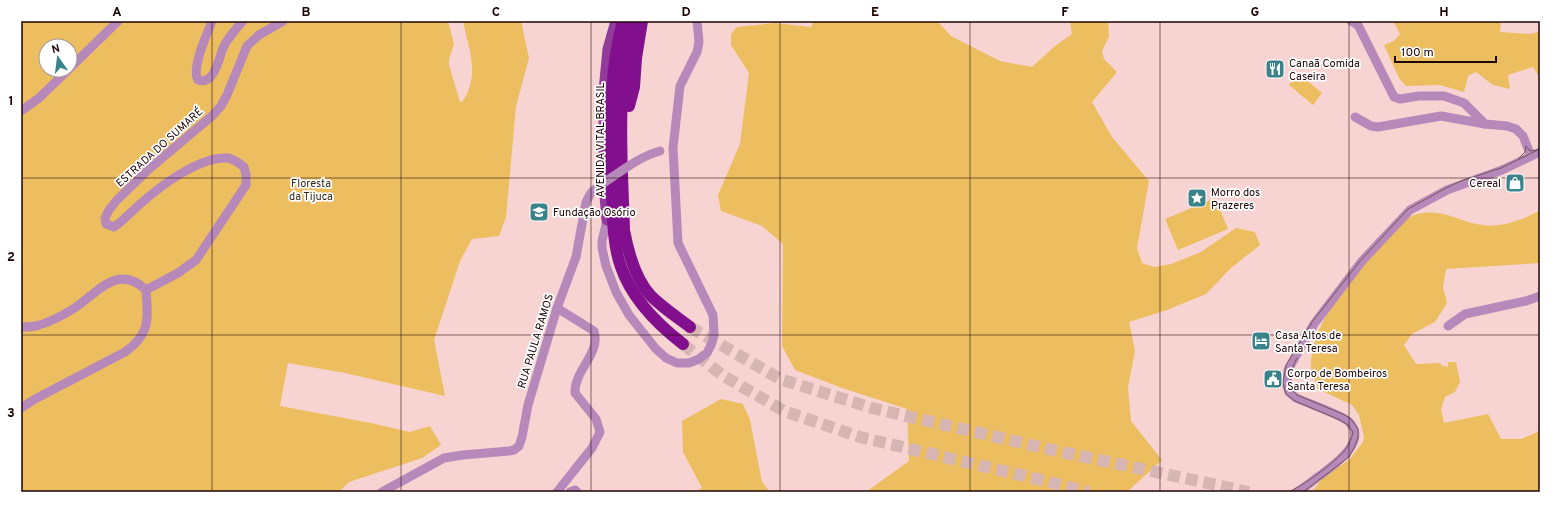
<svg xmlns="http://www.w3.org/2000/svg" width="1561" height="513" viewBox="0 0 1561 513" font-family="Overpass,sans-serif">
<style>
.green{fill:#ecbe60;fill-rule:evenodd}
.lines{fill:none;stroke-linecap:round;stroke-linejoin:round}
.highway-tunnel{stroke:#d6b5b2;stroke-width:12;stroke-dasharray:12 6;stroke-linecap:butt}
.minor{stroke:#b789bb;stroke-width:9}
.major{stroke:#913b9b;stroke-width:11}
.highway{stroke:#82108e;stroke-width:12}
.tram{stroke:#735555;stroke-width:1}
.minor-bridge{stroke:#b789bb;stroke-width:9}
.grid{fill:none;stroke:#1d0304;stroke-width:1;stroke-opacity:0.55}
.labels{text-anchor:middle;stroke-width:3.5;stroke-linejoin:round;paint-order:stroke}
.poi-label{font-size:11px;fill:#1d0304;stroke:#fff;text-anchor:start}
.street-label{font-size:11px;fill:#1d0304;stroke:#fff}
.park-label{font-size:11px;fill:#322816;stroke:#fff}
.neatline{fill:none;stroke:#1d0304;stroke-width:1.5}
.grid-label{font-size:13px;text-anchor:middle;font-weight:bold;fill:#1d0304}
</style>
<rect width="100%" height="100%" fill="#f7d4d1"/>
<!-- green -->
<g class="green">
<path d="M21,21H448L454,44L449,59V65L460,102L463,101C480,73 469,50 463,21H521L529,58L516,106L506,217L499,236L472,239L460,261L434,340L445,396L345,373L288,363L280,406L371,423L410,432L430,426L441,445L422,458L349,482L339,492H21ZM46,46H70V70H46Z"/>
<polygon points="814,21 937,21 951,36 1000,61 1032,67 1055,46 1072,34 1070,21 1108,21 1109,36 1102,51 1104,59 1117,72 1092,102 1112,137 1149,181 1137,248 1142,263 1154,267 1171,264 1201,252 1236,228 1255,232 1260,245 1231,268 1206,294 1167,310 1129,322 1135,351 1128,387 1131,421 1162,460 1127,492 866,492 909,461 907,409 842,388 795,370 782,346 783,244 762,226 721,211 718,195 740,144 749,73 731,45 731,34 737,27 775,23 811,27"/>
<polygon points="1393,21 1501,21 1500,32 1530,34 1538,32 1540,26 1540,78 1533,67 1508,75 1510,89 1493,85 1476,72 1468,76 1464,92 1440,85 1406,86 1399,78 1384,45 1394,41 1400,34"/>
<polygon points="1298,73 1322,93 1313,105 1289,85"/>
<polygon points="1215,198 1228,229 1178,250 1165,219"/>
<path d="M1540,210V263L1446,269L1443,287L1447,303L1435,322L1412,334L1404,345L1416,364L1440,363L1442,366L1448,367V362H1456L1460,382L1455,392L1445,397L1441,409L1444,423L1488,414L1501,439H1521L1540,431V492H1312L1323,477L1349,460L1363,442L1364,437L1359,415L1352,405L1318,389C1316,382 1311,373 1311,365C1311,322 1360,261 1391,233C1399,225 1407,216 1418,214C1443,208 1459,222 1482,225C1501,228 1524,220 1540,210Z"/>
<polygon points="721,399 743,404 750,420 762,482 770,492 695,492 702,488 683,452 682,421"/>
</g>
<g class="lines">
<!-- highway-tunnel -->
<g class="highway-tunnel">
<polyline points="690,327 780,379 872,408 1053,450 1249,492"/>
<polyline points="683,344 722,375 784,411 860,437 1029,477 1089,492"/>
</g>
<!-- minor -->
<g class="minor">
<path d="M212,21C207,34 191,68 198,80C215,86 219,56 224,46C226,41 239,25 243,21"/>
<polyline points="1351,21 1358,25 1394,97 1400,99 1419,96 1444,96 1464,103 1485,124 1507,126 1516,129 1523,136 1531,156"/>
<polyline points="70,68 118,21"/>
<polyline points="21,111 39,98 68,70"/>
<polyline points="1355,117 1371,126 1378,127 1441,116 1485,124"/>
<polyline points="607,220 602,241 602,248 606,266 616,292 629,315 656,349 666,358 677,363 689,363 699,359 707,353 712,343 714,334 713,315 678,243 673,148 680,86 697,52 699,42 697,21"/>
<polyline points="1448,326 1465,314 1526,301 1540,296"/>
<path d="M21,327C27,327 34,327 39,325C51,322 63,315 73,309C96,295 117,262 146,290L178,273L196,260L246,185V175L244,167C239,163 233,159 228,158C199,156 159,187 139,205C131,212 123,221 114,227L106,224L105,218L109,210L117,200L149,169L212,116L221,106L227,95L247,46L259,35L283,21"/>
<path d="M21,408L35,399L125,352C151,334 148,318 146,290"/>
<polyline points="382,492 444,458 463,455 509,451 514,450 519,446 522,437 528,405 557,308 576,257 586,202 591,193 599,186"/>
<path d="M557,492L592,448L600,432L596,419L575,393C574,370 601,354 594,331L557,308"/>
<polyline points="570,492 575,490 577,492"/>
<path d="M1297,492C1306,487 1313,480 1322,474C1335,464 1368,441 1349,422C1342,415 1307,403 1296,398L1289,392L1287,386L1288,370L1314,324L1362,261L1410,210L1447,190L1502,170L1540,152"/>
</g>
<!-- major -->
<polyline class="major" points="607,220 604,184 604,91 608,49 616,21"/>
<!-- highway -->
<g class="highway">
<path d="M623,21C608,75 611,131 612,186C613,213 612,242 621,267C632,299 657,324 683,344"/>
<path d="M634,21C615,90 622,159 624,230C628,252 635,279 651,296C663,308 677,317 690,327"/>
<polyline points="629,106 634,87 636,58 642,21"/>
</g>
<!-- tram -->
<g class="tram">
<polyline points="1519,158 1525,152 1526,146 1530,151 1537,150"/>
<path d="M1297,358C1291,369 1286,386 1297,395L1345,415L1351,419L1358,429V438L1354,448L1349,457L1303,492"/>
<path d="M1288,492C1302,487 1337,461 1346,449C1349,444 1352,438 1353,432L1348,425L1340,420L1295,401L1286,394L1283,383L1286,365L1312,322L1360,261L1408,209L1446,188L1461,181L1501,168L1540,149"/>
</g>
<!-- minor-bridge -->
<path class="minor-bridge" d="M599,186C619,173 638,157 660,151"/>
</g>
<!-- grid -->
<path class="grid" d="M212,21V492M401,21V492M591,21V492M780,21V492M970,21V492M1160,21V492M1349,21V492M21,178H1540M21,335H1540"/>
<!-- icons -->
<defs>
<g id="restaurant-square" transform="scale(1)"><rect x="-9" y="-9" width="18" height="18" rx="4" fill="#3b838a" stroke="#fff"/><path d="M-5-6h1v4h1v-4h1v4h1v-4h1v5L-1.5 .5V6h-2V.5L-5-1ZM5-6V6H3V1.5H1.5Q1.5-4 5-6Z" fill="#fff"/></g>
<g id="shop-square" transform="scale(1)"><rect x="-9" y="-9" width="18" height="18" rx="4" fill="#3b838a" stroke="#fff"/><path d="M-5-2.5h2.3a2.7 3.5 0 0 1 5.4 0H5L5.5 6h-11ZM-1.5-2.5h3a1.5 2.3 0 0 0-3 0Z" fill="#fff"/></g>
<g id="sight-square" transform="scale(1)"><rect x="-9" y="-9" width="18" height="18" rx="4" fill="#3b838a" stroke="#fff"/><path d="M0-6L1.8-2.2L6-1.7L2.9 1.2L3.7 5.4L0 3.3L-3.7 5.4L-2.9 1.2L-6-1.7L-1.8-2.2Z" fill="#fff"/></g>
<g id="school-square" transform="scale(1)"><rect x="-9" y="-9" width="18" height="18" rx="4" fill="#3b838a" stroke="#fff"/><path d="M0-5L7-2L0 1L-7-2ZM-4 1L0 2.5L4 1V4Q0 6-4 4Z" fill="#fff"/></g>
<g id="hotel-square" transform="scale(1)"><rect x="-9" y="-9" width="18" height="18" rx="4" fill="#3b838a" stroke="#fff"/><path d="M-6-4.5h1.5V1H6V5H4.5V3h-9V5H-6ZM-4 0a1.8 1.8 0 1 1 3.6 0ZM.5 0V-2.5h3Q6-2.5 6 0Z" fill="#fff"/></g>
<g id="civic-square" transform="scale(1)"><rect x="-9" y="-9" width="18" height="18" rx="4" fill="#3b838a" stroke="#fff"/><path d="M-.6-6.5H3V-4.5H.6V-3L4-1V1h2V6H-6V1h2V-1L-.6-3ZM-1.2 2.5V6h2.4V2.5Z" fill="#fff"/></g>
</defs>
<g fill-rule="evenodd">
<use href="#restaurant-square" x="1275" y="69"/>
<use href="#shop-square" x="1515" y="183"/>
<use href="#sight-square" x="1197" y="198"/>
<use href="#school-square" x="539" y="212"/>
<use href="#hotel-square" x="1261" y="341"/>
<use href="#civic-square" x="1273" y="379"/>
</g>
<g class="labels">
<!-- poi labels -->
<g class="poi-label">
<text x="1289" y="67">Canaã Comida<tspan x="1289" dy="13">Caseira</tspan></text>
<text x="1501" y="187" text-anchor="end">Cereal</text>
<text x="1211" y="196">Morro dos<tspan x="1211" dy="13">Prazeres</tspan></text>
<text x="553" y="216">Fundação Osório</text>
<text x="1275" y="339">Casa Altos de<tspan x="1275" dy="13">Santa Teresa</tspan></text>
<text x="1287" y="377">Corpo de Bombeiros<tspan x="1287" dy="13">Santa Teresa</tspan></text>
</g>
<!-- street labels -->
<g class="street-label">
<text transform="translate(600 140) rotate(-90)" y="4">AVENIDA VITAL BRASIL</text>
<text transform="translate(159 147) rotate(-42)" y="4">ESTRADA DO SUMARÉ</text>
<text transform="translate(535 341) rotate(-73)" y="4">RUA PAULA RAMOS</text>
</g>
<!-- park labels -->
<g class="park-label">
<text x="311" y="187">Floresta<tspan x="311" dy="13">da Tijuca</tspan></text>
</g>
</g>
<!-- border -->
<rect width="1561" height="513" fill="none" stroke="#ffffff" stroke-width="44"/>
<!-- north arrow -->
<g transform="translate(58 58) rotate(346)"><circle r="19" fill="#ffffff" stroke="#a59a9b"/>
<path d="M0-3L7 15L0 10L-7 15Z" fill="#3b838a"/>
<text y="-6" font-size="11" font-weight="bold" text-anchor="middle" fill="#1d0304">N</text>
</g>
<!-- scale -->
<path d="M1395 56v6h101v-6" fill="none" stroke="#1d0304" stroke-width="2"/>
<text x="1401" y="56" font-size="12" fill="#1d0304" stroke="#ffffff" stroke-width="3" paint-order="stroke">100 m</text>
<rect x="22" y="22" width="1517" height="469" class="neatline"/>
<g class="grid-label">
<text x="117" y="16">A</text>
<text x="306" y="16">B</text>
<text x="496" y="16">C</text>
<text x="686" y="16">D</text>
<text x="875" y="16">E</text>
<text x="1065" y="16">F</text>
<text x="1255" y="16">G</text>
<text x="1444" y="16">H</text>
<text x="11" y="105">1</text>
<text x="11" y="261">2</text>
<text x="11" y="417">3</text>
</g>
</svg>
